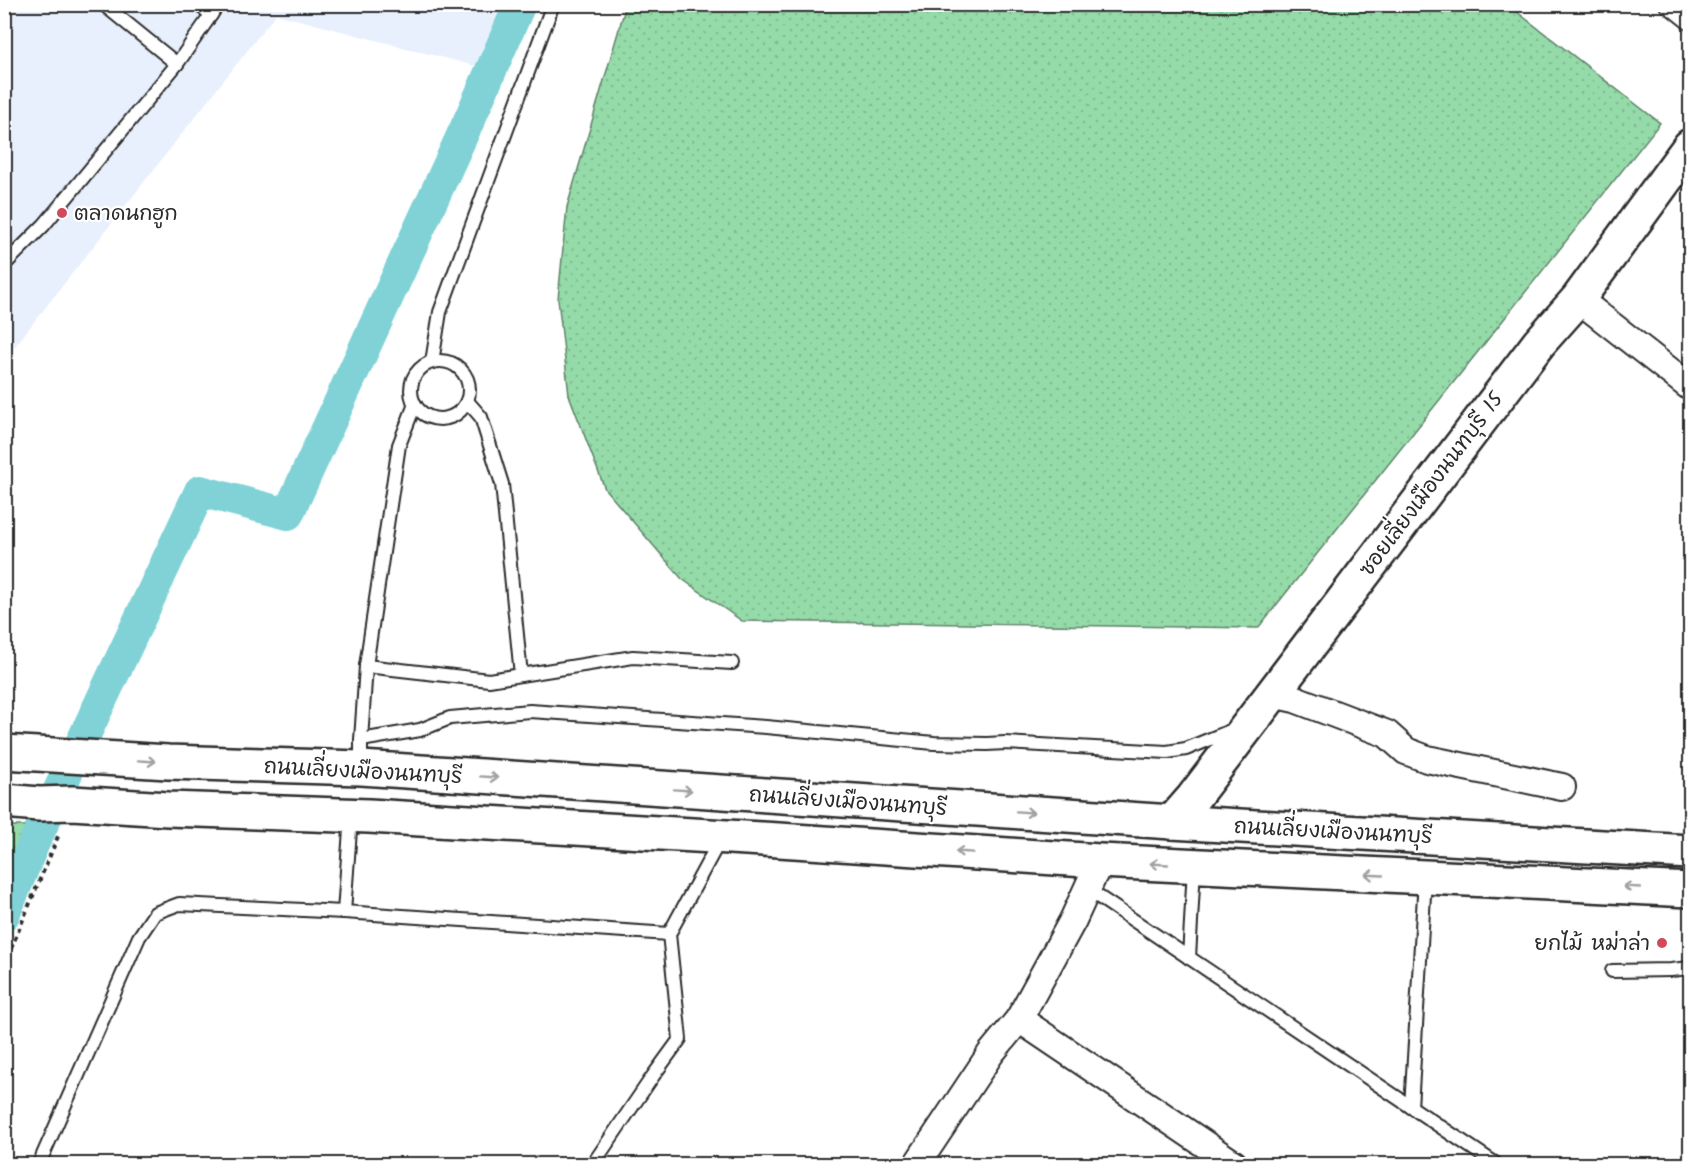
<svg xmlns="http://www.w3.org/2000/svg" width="1695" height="1169" viewBox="0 0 1695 1169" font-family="Kalam,'Playpen Sans Thai',sans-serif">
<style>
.built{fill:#e8f0fe}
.grass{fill:url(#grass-dots);stroke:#60836a;stroke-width:1.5}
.wetland{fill:url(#wetland-marsh);stroke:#60836a;stroke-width:1.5}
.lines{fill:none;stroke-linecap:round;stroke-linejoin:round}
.canal{stroke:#80d2d6;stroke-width:32}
.lane-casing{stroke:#2b2b2b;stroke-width:16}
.street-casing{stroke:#2b2b2b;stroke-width:30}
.secondary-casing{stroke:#2b2b2b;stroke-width:38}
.path{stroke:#2b2b2b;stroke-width:4;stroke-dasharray:4.5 4.5;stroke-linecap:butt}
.lane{stroke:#fff;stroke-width:12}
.street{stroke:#fff;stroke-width:26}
.secondary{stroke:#fff;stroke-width:33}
.oneway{stroke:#a0a0a0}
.poi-dot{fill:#d1495b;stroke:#fff;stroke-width:2}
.labels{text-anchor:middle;stroke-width:4.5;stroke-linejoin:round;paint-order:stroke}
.poi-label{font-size:21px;fill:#2b2b2b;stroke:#fff;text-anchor:start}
.street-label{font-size:21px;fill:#2b2b2b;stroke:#fff}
</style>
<defs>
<pattern id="grass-dots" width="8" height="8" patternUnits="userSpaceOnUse" patternTransform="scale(1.5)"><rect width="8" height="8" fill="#95dba9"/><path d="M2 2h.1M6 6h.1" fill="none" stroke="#81bc92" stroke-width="1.8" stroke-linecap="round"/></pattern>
<pattern id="wetland-marsh" width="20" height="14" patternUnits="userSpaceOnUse" patternTransform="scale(1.5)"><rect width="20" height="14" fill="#95dba9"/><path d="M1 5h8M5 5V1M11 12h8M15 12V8" fill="none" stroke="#81bc92"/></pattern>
</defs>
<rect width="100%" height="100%" fill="#fff"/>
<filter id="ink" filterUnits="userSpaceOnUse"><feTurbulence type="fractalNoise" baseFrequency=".0167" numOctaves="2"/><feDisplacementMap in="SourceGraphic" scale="12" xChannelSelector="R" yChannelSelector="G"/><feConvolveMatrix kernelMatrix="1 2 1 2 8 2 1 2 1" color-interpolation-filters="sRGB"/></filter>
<g filter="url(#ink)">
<!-- built -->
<polygon class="built" points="5,5 502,5 475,66 276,14 5,359"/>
<!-- grass -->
<polygon class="grass" points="626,5 1508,5 1660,123 1258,628 742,621 682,579 605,489 569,395 558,299 567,207"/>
<!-- wetland -->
<polygon class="wetland" points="5,826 26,826 5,878 4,826"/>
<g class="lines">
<!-- canal -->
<polyline class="canal" points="4,915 33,845 200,491 288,514 471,116 520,4"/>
<!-- lane casing -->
<g class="lane-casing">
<g id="lane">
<polyline points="103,4 177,64"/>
<polyline points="1665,4 1690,24"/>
<polyline points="211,15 218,4"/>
<polyline points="4,265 44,225 177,64 211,15 199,4"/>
<circle cx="440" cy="390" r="29"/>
<polyline points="432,362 440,312 553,4"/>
<polyline points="467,401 481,417 502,484 521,675"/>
<polyline points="366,666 489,680 633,657 732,663"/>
<polyline points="361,740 420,730 450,718 530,711 766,727 934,743 987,744 1005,743 1167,752 1186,749 1235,729"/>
<polyline points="361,767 361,740 366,666 399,445 415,404"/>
<polyline points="1087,889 1496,1164"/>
<polyline points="344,912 351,816"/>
<polyline points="1189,958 1194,867"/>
<polyline points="1612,971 1671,970 1690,968"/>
<polyline points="1411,1107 1425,879"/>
<polyline points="39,1164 139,937 155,913 179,904 344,912 669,934"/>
<polyline points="593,1164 653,1076 680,1039 669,934 721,838"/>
</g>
</g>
<!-- street casing -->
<g class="street-casing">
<g id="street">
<polyline points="1578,299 1690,387"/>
<polyline points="1272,694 1295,699 1387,734 1406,751 1427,759 1562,787"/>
<polyline points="1019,1019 1234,1164"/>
<polyline points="917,1164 991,1053 1019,1019 1073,920 1100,861"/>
</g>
</g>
<!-- secondary casing -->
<g class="secondary-casing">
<g id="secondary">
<polyline points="4,752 168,762 361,768 1172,822 1690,852"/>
<polyline points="4,801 39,804 72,803 168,809 369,816 779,840 1100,861 1690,890"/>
<polyline points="1172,822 1193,798 1251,722 1539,343 1578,299 1690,146"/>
</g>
</g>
<!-- path -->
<polyline class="path" points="4,965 59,834"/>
<!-- lane -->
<use href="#lane" class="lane"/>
<!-- street -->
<use href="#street" class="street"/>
<!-- secondary -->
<use href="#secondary" class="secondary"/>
</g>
<!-- one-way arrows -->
<defs><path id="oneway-shaft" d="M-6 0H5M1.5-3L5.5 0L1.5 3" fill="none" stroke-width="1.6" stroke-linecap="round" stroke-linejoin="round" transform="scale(1.5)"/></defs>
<g class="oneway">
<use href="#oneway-shaft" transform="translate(147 761) rotate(4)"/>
<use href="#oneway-shaft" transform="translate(489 777) rotate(4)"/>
<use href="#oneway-shaft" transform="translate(683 790) rotate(4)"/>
<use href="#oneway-shaft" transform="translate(1025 812) rotate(4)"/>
<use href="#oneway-shaft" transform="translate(964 852) rotate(-176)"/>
<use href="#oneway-shaft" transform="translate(1159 864) rotate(-177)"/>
<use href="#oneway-shaft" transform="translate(1374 875) rotate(-177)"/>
<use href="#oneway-shaft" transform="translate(1632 887) rotate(-177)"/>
</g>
</g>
<!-- markers -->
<g class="poi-dot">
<circle cx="62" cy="213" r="6"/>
<circle cx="1662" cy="943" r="6"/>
</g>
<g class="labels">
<!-- poi labels -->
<g class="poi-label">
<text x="74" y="220">ตลาดนกฮูก</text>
<text x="1650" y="950" text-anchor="end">ยกไม้ หม่าล่า</text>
</g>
<!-- street labels -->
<g class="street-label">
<text transform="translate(1431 484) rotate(-53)" y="7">ซอยเลี่ยงเมืองนนทบุรี 15</text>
<text transform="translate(363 771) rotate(3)" y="7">ถนนเลี่ยงเมืองนนทบุรี</text>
<text transform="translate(848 801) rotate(4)" y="7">ถนนเลี่ยงเมืองนนทบุรี</text>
<text transform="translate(1333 831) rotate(3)" y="7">ถนนเลี่ยงเมืองนนทบุรี</text>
</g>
</g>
<!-- margin -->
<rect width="1695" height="1169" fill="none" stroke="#fff" stroke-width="24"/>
<rect x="12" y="12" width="1671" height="1145" fill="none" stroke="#2b2b2b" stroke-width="2" filter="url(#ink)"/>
</svg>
